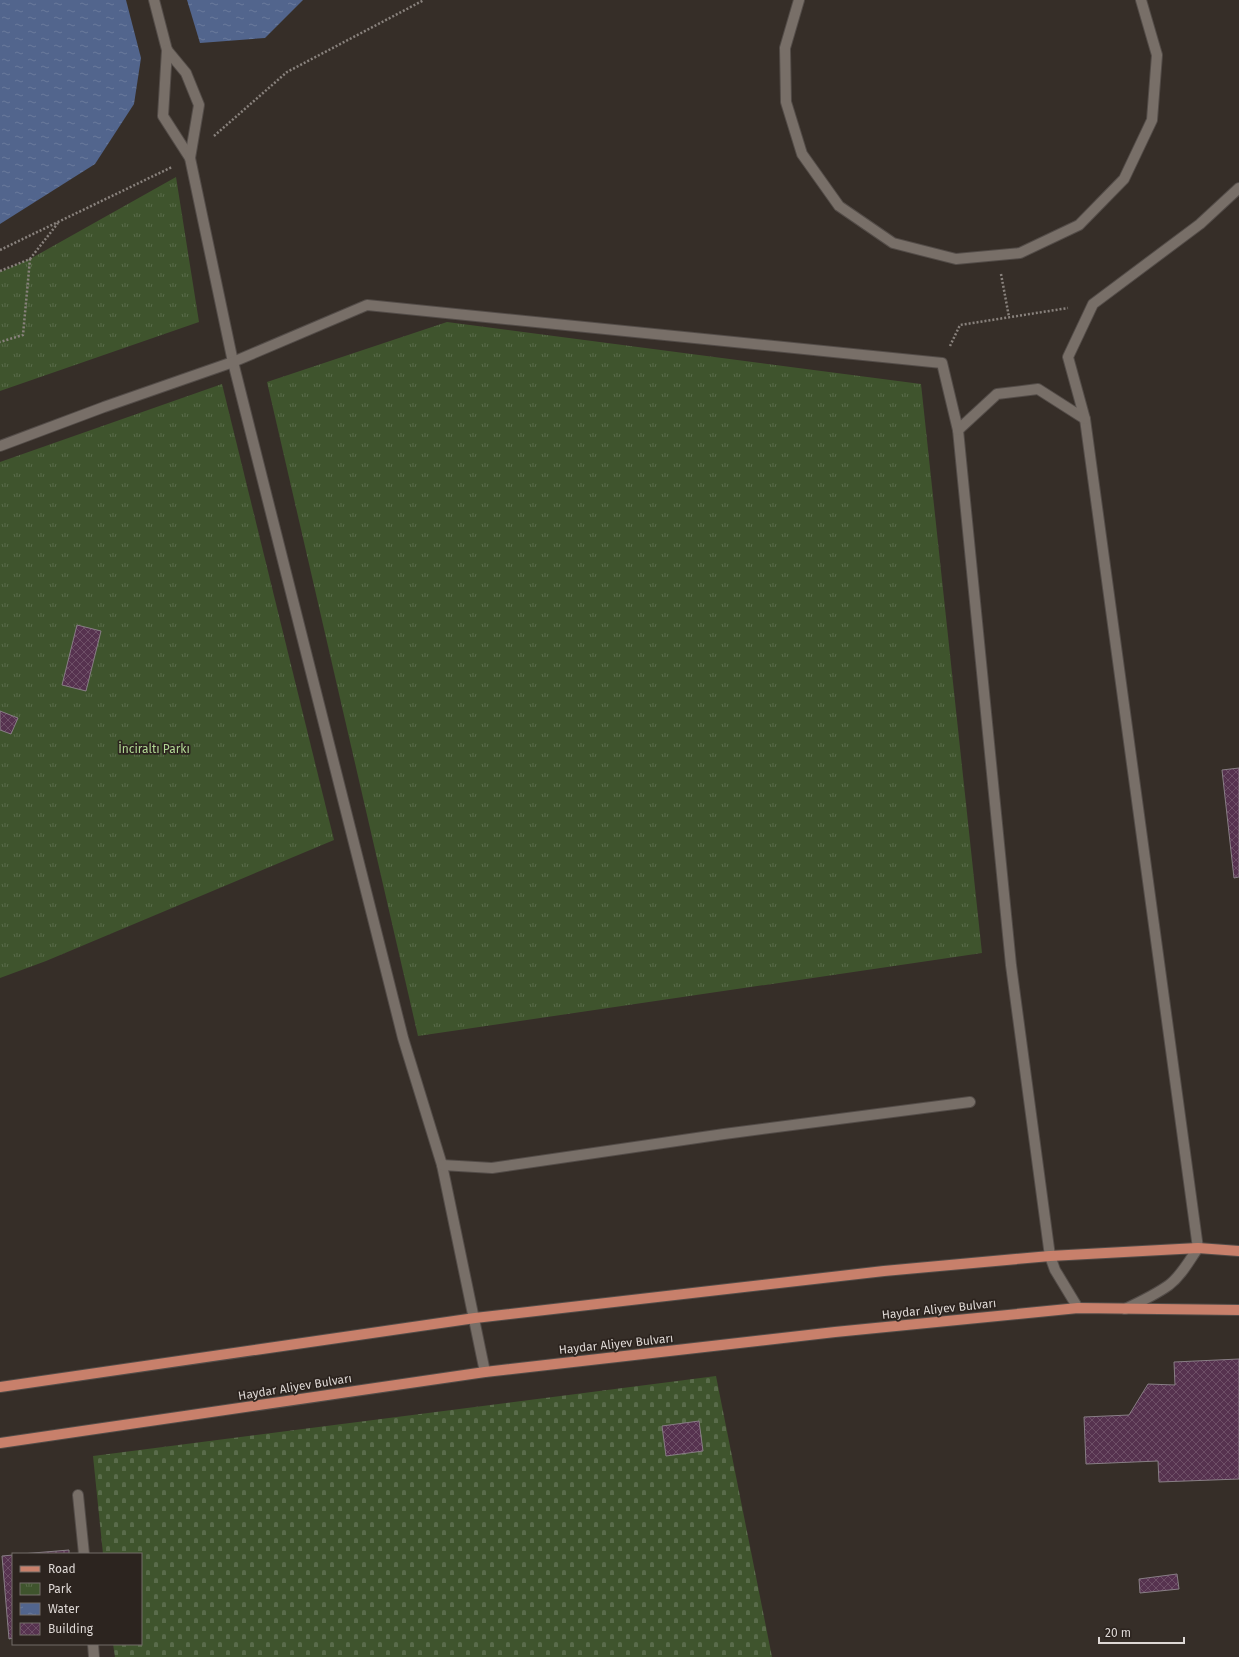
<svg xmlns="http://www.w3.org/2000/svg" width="1239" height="1657" viewBox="0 0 1239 1657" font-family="'Fira Sans',sans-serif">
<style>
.cemetery{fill:url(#cemetery-stones)}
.park{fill:url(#park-tufts)}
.water{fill:url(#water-ripples)}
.building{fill:url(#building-cross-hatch);stroke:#887e85}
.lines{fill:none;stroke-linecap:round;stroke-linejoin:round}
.minor-casing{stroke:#534c48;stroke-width:12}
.major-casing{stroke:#534c48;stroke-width:12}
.path{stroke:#89827d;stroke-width:2.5;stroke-dasharray:2 2;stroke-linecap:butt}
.minor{stroke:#786f68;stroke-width:10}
.major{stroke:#c8806b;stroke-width:10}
.labels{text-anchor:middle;stroke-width:3.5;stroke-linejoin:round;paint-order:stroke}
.park-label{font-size:12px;fill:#b1d794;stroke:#2c241f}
.street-label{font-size:12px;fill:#ded8d5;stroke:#2c241f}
</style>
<defs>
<pattern id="cemetery-stones" width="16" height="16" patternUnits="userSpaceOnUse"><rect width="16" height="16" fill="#3f542d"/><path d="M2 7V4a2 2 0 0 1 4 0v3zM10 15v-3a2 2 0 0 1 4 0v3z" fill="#5a6c4b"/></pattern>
<pattern id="park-tufts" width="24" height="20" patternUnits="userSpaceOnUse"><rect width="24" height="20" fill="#3f542d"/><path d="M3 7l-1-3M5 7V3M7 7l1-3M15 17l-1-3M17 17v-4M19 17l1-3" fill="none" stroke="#5a6c4b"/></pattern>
<pattern id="water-ripples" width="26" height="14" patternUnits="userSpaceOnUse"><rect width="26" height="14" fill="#52658d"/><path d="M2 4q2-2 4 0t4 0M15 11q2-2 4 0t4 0" fill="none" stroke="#6a7a9c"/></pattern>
<pattern id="building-cross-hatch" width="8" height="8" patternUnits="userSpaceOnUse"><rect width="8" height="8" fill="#56324f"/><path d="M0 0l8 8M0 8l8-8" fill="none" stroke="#6e4f67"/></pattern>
</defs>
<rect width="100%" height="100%" fill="#362e28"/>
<!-- cemetery -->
<polygon class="cemetery" points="716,1376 772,1657 115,1657 113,1644 141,1644 141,1554 103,1554 93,1456"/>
<!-- park -->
<g class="park">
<polygon points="176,177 199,322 0,391 0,272 30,259"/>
<polygon points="447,322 921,384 982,953 418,1036 267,382"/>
<polygon points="222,384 334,840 46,961 0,978 0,462"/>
</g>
<!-- water -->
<g class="water">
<polygon points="0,0 126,0 141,58 134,104 95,164 0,224"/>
<polygon points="187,0 303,0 265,38 200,43"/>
</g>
<!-- building -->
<g class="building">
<polygon points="77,625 101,631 86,691 62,685"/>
<polygon points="0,711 18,718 11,734 0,730"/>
<polygon points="1239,768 1239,877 1234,878 1222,770"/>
<polygon points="1239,1359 1239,1479 1159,1482 1158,1461 1086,1464 1084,1417 1129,1415 1148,1384 1175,1385 1174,1362"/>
<polygon points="699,1421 703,1451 666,1456 662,1426"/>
<polygon points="69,1550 69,1554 21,1554"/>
<polygon points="13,1555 13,1638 9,1639 2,1556"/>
<polygon points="1177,1574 1179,1589 1140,1593 1139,1579"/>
</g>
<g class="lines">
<!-- minor casing -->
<g class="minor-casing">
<g id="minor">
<polyline points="154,0 167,50 163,116 190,158 233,362 403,1038 442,1165 485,1372"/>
<polyline points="799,0 785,48 786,102 802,154 839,206 893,243 956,259 1020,253 1079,225 1124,179 1152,120 1157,55 1141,0"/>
<polyline points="167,50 186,73 199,105 190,158"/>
<path d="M1085,419L1198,1248C1189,1261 1181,1276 1169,1285C1155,1295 1140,1302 1125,1309"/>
<polyline points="958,430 1011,965 1050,1256 1055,1270 1078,1308"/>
<polyline points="0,446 104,407 233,362 367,305 942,363 958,430 997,394 1038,389 1085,419 1068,357 1093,304 1200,224 1239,188"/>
<polyline points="442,1165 492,1168 724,1134 970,1102"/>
<polyline points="78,1495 84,1554"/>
<polyline points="93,1644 94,1657"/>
</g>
</g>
<!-- major casing -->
<g class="major-casing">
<g id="major">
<polyline points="0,1387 475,1318 884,1271 1050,1256 1198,1248 1239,1251"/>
<polyline points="0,1443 485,1372 835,1332 1078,1308 1239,1310"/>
</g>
</g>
<!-- path -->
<g class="path">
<polyline points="214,136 287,72 424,0"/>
<polyline points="0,250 172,167"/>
<polyline points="30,259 58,223"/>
<polyline points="0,271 30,259 23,335 0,342"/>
<polyline points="1001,274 1009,317"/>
<polyline points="950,346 960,325 1068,308"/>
</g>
<!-- minor -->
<use href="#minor" class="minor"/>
<!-- major -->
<use href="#major" class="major"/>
</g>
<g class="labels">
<!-- park labels -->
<g class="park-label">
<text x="154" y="753">İnciraltı Parkı</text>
</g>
<!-- street labels -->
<g class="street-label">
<text transform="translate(939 1309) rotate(-6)" y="4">Haydar Aliyev Bulvarı</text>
<text transform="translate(616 1344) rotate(-6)" y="4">Haydar Aliyev Bulvarı</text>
<text transform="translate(295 1387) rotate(-9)" y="4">Haydar Aliyev Bulvarı</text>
</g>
</g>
<!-- legend -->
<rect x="12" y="1553" width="130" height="92" fill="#2c241f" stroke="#736c68"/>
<rect x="20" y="1566" width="20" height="6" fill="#c8806b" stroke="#736c68"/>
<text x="48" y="1573" font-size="12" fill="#ded8d5">Road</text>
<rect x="20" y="1583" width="20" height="12" fill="url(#park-tufts)" stroke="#736c68"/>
<text x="48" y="1593" font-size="12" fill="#ded8d5">Park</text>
<rect x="20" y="1603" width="20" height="12" fill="url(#water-ripples)" stroke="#736c68"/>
<text x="48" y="1613" font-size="12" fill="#ded8d5">Water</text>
<rect x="20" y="1623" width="20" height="12" fill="url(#building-cross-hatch)" stroke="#736c68"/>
<text x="48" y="1633" font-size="12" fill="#ded8d5">Building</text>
<!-- scale -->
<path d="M1099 1637v6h85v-6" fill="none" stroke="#ded8d5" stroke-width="2"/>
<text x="1105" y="1637" font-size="12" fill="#ded8d5" stroke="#2c241f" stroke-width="3" paint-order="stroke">20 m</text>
</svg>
